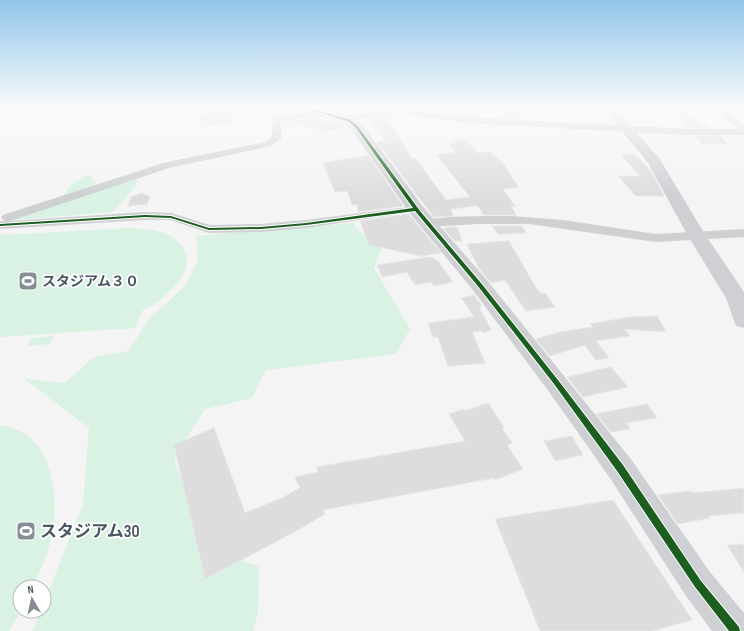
<svg xmlns="http://www.w3.org/2000/svg" width="744" height="631" viewBox="0 0 744 631" font-family="'Sofia Sans Condensed','Noto Sans JP',sans-serif">
<style>
.green{fill:#d9f2e3}
.building{fill:#ddddde;stroke:#e5e6e7}
.lines{fill:none;stroke-linecap:round;stroke-linejoin:round}
.street{fill:#ced0d2;fill-rule:evenodd}
.secondary{fill:#ced0d4;fill-rule:evenodd}
.cycleway-casing{stroke:#fff;stroke-width:2}
.cycleway{fill:#1b5e20;fill-rule:evenodd}
.labels{text-anchor:middle;stroke-width:3.5;stroke-linejoin:round;paint-order:stroke}
.poi-label{font-size:14px;font-weight:bold;fill:#4a5661;stroke:#fff;text-anchor:start}
.near-poi-label{font-size:17px;font-weight:bold;fill:#4a5661;stroke:#fff;text-anchor:start}
</style>
<rect width="100%" height="100%" fill="#f4f4f4"/>
<!-- green -->
<g class="green">
<polygon points="352,108 444,108 447,110 357,115"/>
<polygon points="88,174 99,187 137,179 136,186 113,212 4,221 57,204 72,184"/>
<polygon points="353,223 362,234 382,248 374,268 410,329 396,354 266,370 252,398 205,409 174,458 206,550 259,566 258,613 253,631 32,631 41,611 44,611 44,603 83,504 89,428 25,379 65,383 94,357 129,351 149,318 167,303 186,285 198,261 196,236"/>
<path d="M130,228C149,229 172,230 183,248C197,271 169,293 153,305C150,307 145,308 142,311C139,314 138,323 136,328L0,337V235Z"/>
<polygon points="54,336 50,344 27,346 32,338"/>
<path d="M0,425C55,432 61,499 50,542C47,557 39,573 32,587H20V611L9,631H0Z"/>
</g>
<!-- building -->
<g class="building">
<polygon points="288,108 288,110 299,109 301,112 277,116 274,109"/>
<polygon points="231,109 230,125 200,126 201,114"/>
<polygon points="503,111 518,111 521,118 505,118"/>
<polygon points="670,111 686,111 701,125 706,125 709,128 686,127"/>
<polygon points="386,117 412,159 416,159 446,200 470,197 437,155 456,152 449,144 456,143 454,140 465,139 478,153 490,152 503,163 518,187 503,189 515,206 511,206 516,215 484,215 478,206 475,206 451,209 453,216 434,217 377,142 385,140 369,119"/>
<polygon points="318,118 320,121 329,120 342,124 345,128 320,132 317,126 305,128 303,123 282,126 282,123"/>
<polygon points="695,136 720,136 728,144 702,144"/>
<polygon points="621,154 635,154 650,170 664,196 636,196 618,176 640,176"/>
<polygon points="368,155 403,206 358,212 357,204 352,205 348,191 335,192 323,163"/>
<polygon points="142,193 150,197 147,204 128,206 131,197"/>
<polygon points="409,214 411,217 441,253 421,256 369,245 360,221"/>
<polygon points="492,226 522,226 526,233 498,234"/>
<polygon points="457,227 462,241 455,241 443,228"/>
<polygon points="509,241 536,288 541,294 545,293 555,307 526,311 505,280 491,283 478,267 467,244"/>
<polygon points="431,257 438,261 453,282 434,286 431,282 415,285 407,272 382,277 377,265"/>
<polygon points="474,295 482,306 479,307 491,330 484,333 482,331 472,332 485,363 448,366 438,337 433,337 428,323 474,317 462,298"/>
<polygon points="657,316 666,332 624,329 630,336 596,341 609,358 596,360 585,345 550,356 536,339 560,332 593,327 590,324 630,317"/>
<polygon points="611,367 628,387 583,397 567,377"/>
<polygon points="488,403 504,427 502,428 512,443 507,445 523,469 495,480 494,478 323,510 325,514 298,530 205,579 174,445 214,428 245,513 282,498 300,488 295,477 318,472 317,467 465,441 449,414 464,409 465,411"/>
<polygon points="647,404 657,418 626,423 630,429 611,432 596,414"/>
<polygon points="572,436 583,455 555,461 544,441"/>
<polygon points="744,488 744,513 708,516 710,518 678,524 658,495 691,491 692,493"/>
<polygon points="613,500 692,620 652,631 540,631 495,519"/>
<polygon points="744,544 744,572 727,545"/>
</g>
<g class="lines">
<!-- street -->
<g class="street">
<path d="M162,108H219C210,116 178,111 166,110Z"/>
<polygon points="414,108 415,111 468,117 687,129 738,129 715,108 724,108 744,125 744,135 687,135 468,123 400,114 344,121 340,118 344,115"/>
<polygon points="324,110 327,111 327,115 280,122 282,137 271,146 169,168 10,221 145,212 171,213 210,225 261,224 306,220 416,206 422,209 420,211 306,228 261,232 209,233 170,220 145,220 0,229 0,221 5,221 1,218 3,215 163,163 265,142 272,136 273,118"/>
<path d="M512,216L563,220L656,234L744,229V237L656,242L529,224H478L427,227L421,223C427,215 499,216 512,216Z"/>
</g>
<!-- secondary -->
<g class="secondary">
<path d="M300,108C320,107 344,111 361,123L424,208L486,279L630,458L710,572L744,613V631H712L686,596L610,478L547,389L472,289L412,216L351,129L344,123L302,111Z"/>
<polygon points="603,108 615,108 659,158 706,236 744,292 744,328 736,326 726,298 688,236 648,163"/>
</g>
<!-- cycleway casing -->
<g class="cycleway-casing">
<polygon id="cycleway" points="304,108 309,108 349,119 357,125 420,211 481,283 558,380 623,465 701,581 739,627 740,631 729,631 695,587 617,471 554,384 477,285 415,211 306,225 261,229 209,230 171,218 145,217 0,226 0,224 145,215 171,216 209,228 261,227 306,223 413,208 355,127 347,121"/>
</g>
<!-- cycleway -->
<use href="#cycleway" class="cycleway"/>
</g>
<!-- sky -->
<linearGradient id="sky" x2="0" y2="1"><stop stop-color="#91c6eb"/><stop offset="0.55" stop-color="#fafafa"/><stop offset="1" stop-color="#fafafa" stop-opacity="0"/></linearGradient>
<rect width="744" height="196" fill="url(#sky)"/>
<!-- icons -->
<defs>
<g id="stadium-square" transform="scale(1)"><rect x="-9" y="-9" width="18" height="18" rx="4" fill="#868d94" stroke="#fff"/><path d="M0-5a6.5 5 0 1 0 0 10a6.5 5 0 1 0 0-10ZM-3.5-1.8h7v3.6h-7Z" fill="#fff"/></g>
</defs>
<g fill-rule="evenodd">
<use href="#stadium-square" x="28" y="281"/>
<use href="#stadium-square" x="26" y="531"/>
</g>
<g class="labels">
<!-- poi labels -->
<g class="poi-label">
<text x="42" y="286">スタジアム３０</text>
</g>
<!-- near-poi labels -->
<g class="near-poi-label">
<text x="40" y="537">スタジアム30</text>
</g>
</g>
<!-- north arrow -->
<g transform="translate(32 599) rotate(351)"><circle r="19" fill="#ffffff" stroke="#b7bbc0"/>
<path d="M0-3L7 15L0 10L-7 15Z" fill="#868d94"/>
<text y="-6" font-size="11" font-weight="bold" text-anchor="middle" fill="#4a5661">N</text>
</g>
</svg>
